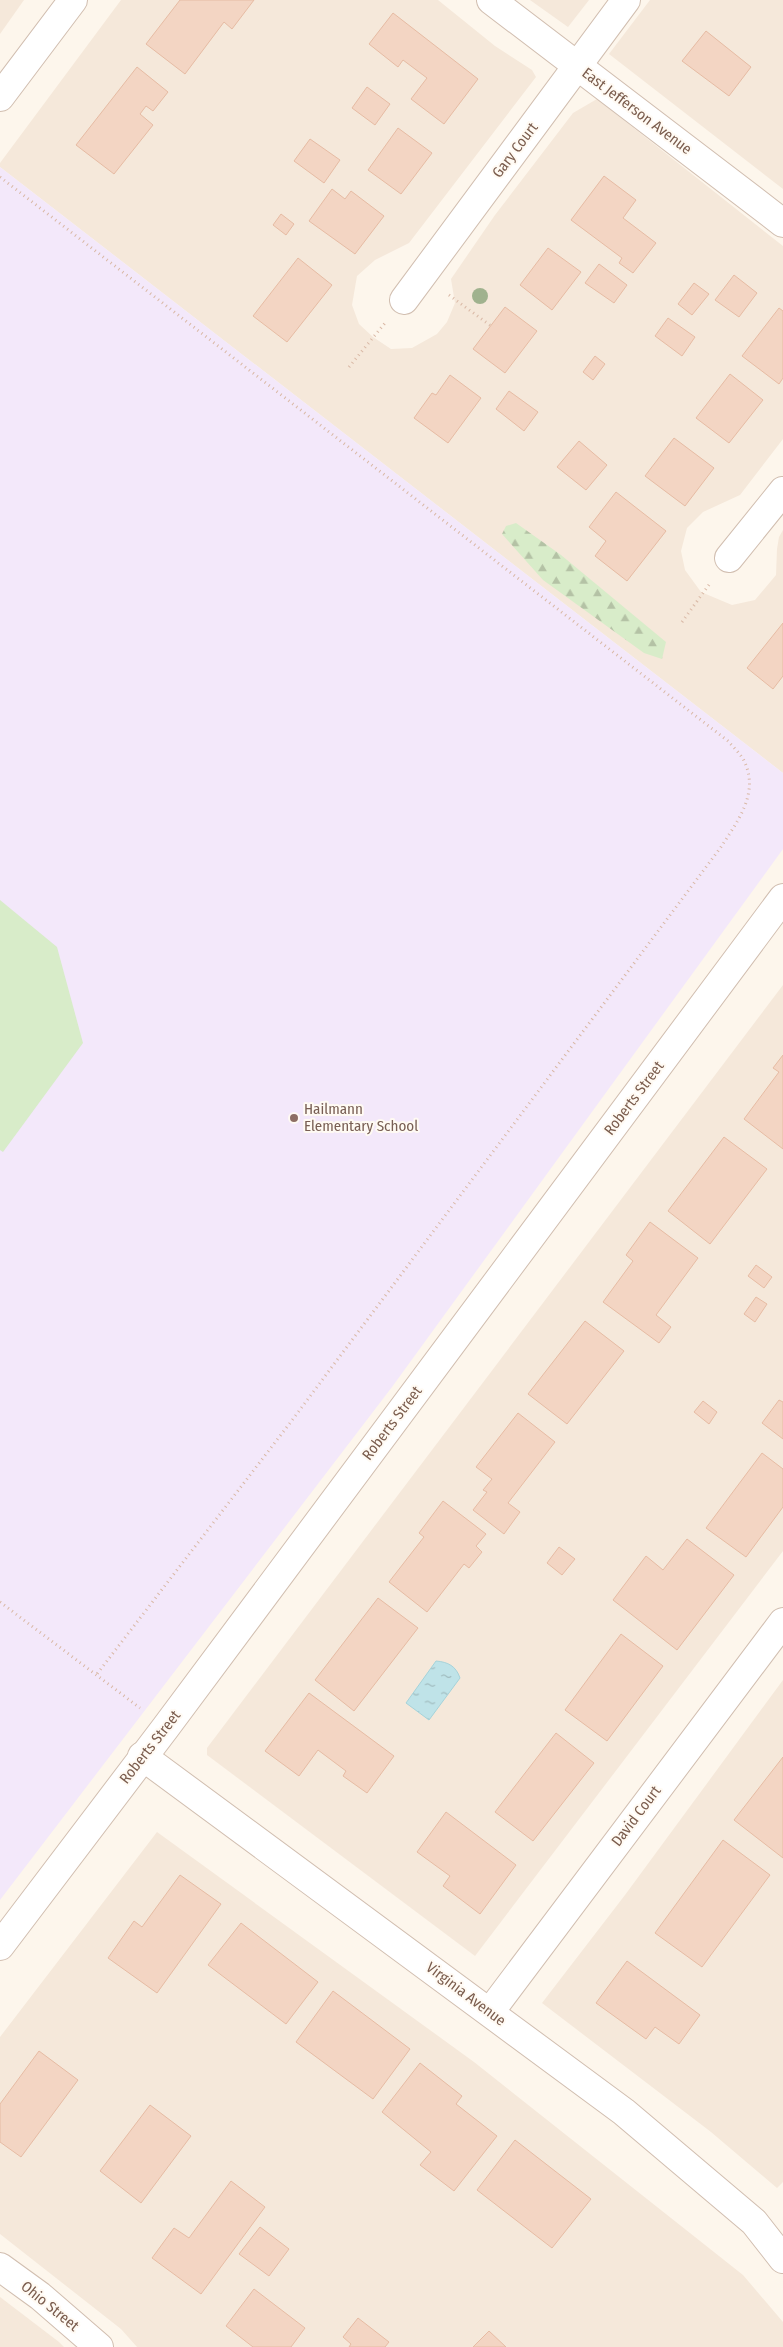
<svg xmlns="http://www.w3.org/2000/svg" width="783" height="2347" viewBox="0 0 783 2347" font-family="'Fira Sans Condensed',sans-serif">
<style>
.residential{fill:#f5e8da}
.education{fill:#f3e8fa}
.forest{fill:url(#forest-firs)}
.pitch{fill:#d8ecc9}
.water{fill:url(#water-ripples);stroke:#a5d3da}
.building{fill:#f3d5c3;stroke:#e6bba3}
.lines{fill:none;stroke-linecap:round;stroke-linejoin:round}
.minor-casing{stroke:#d1beb0;stroke-width:30}
.tertiary-casing{stroke:#d1beb0;stroke-width:30}
.path{stroke:#d9b8a5;stroke-width:3;stroke-dasharray:1 4;stroke-linecap:butt}
.minor{stroke:#fff;stroke-width:28}
.tertiary{stroke:#fff;stroke-width:28}
.tree{fill:#a0b28e}
.education-dot{fill:#8d6e63;stroke:#fffaf3;stroke-width:2}
.labels{text-anchor:middle;stroke-width:4;stroke-linejoin:round;paint-order:stroke}
.street-label{font-size:15px;fill:#7a5c4d;stroke:#fffaf3}
.education-label{font-size:15px;fill:#785e54;stroke:#fffaf3;text-anchor:start}
</style>
<defs>
<pattern id="forest-firs" width="22" height="20" patternUnits="userSpaceOnUse" patternTransform="scale(1.25)"><rect width="22" height="20" fill="#d8ecc9"/><path d="M5 1l3.5 6h-7zM16 11l3.5 6h-7z" fill="#b4c2a5"/></pattern>
<pattern id="water-ripples" width="26" height="14" patternUnits="userSpaceOnUse" patternTransform="scale(1.25)"><rect width="26" height="14" fill="#bfe3e8"/><path d="M2 4q2-2 4 0t4 0M15 11q2-2 4 0t4 0" fill="none" stroke="#a0bbbe"/></pattern>
</defs>
<rect width="100%" height="100%" fill="#fdf6ec"/>
<!-- residential -->
<g class="residential">
<polygon points="0,0 24,0 0,34"/>
<polygon points="121,0 438,0 495,46 532,70 536,77 409,243 375,260 357,276 352,305 359,324 373,337 391,349 412,348 437,334 447,322 455,303 451,279 495,215 573,113 597,99 783,246 783,439 740,495 703,512 687,528 681,551 685,570 701,592 732,605 755,600 776,575 777,549 779,537 783,530 783,773 0,167 0,163"/>
<polygon points="530,0 589,0 568,27"/>
<polygon points="650,0 783,0 783,189 609,54"/>
<polygon points="783,985 783,1551 475,1956 207,1755 207,1748"/>
<polygon points="783,1680 783,2182 777,2188 711,2132 542,2003 625,1895"/>
<polygon points="157,1832 474,2062 743,2275 783,2322 783,2347 137,2347 121,2329 0,2234 0,2037"/>
<polygon points="0,2297 59,2342 64,2347 0,2347"/>
</g>
<!-- education -->
<polygon class="education" points="0,167 783,773 783,849 392,1387 0,1900"/>
<!-- forest -->
<polygon class="forest" points="516,523 561,555 666,642 662,659 644,653 543,580 502,534 506,526"/>
<!-- pitch -->
<polygon class="pitch" points="0,900 57,947 83,1043 3,1152 0,1150"/>
<!-- water -->
<path class="water" d="M436,1661C448,1662 456,1666 460,1678L429,1720L406,1703Z"/>
<!-- building -->
<g class="building">
<polygon points="180,0 254,0 232,29 224,22 185,74 146,44"/>
<polygon points="393,13 478,79 444,124 411,99 427,78 403,60 398,67 369,44"/>
<polygon points="706,31 751,67 729,96 682,61"/>
<polygon points="137,67 168,92 153,111 146,106 140,114 153,125 114,174 76,145"/>
<polygon points="367,87 390,104 375,125 352,108"/>
<polygon points="398,128 432,153 401,194 368,170"/>
<polygon points="310,139 340,160 324,183 294,161"/>
<polygon points="604,176 636,200 623,218 656,243 633,273 619,263 622,258 571,220"/>
<polygon points="332,189 345,199 351,191 384,216 355,254 309,221"/>
<polygon points="281,214 294,224 286,235 273,225"/>
<polygon points="548,248 581,272 552,310 520,285"/>
<polygon points="298,258 332,285 287,342 253,316"/>
<polygon points="599,264 627,285 614,303 585,283"/>
<polygon points="734,275 757,293 739,317 715,300"/>
<polygon points="694,283 709,294 692,315 678,304"/>
<polygon points="505,307 537,331 505,373 473,349"/>
<polygon points="779,308 783,311 783,378 779,384 742,356"/>
<polygon points="668,318 695,337 682,356 655,336"/>
<polygon points="595,356 605,364 593,380 583,372"/>
<polygon points="730,374 763,400 729,443 696,418"/>
<polygon points="450,375 481,398 448,443 414,418 432,393 436,395"/>
<polygon points="509,391 538,412 524,431 496,409"/>
<polygon points="674,438 714,468 685,506 645,476"/>
<polygon points="579,441 607,465 586,490 557,467"/>
<polygon points="616,492 666,531 627,581 595,556 606,541 589,527"/>
<polygon points="783,623 783,676 773,689 747,668"/>
<polygon points="783,1055 783,1149 744,1119 779,1072 773,1068"/>
<polygon points="724,1137 767,1169 710,1244 668,1211"/>
<polygon points="650,1222 698,1258 656,1315 671,1327 659,1343 603,1302 633,1261 626,1255"/>
<polygon points="756,1265 772,1277 764,1288 748,1276"/>
<polygon points="756,1297 767,1304 755,1322 744,1314"/>
<polygon points="585,1321 624,1351 567,1424 528,1394"/>
<polygon points="779,1400 783,1402 783,1439 762,1423"/>
<polygon points="703,1401 717,1412 709,1424 694,1412"/>
<polygon points="518,1413 555,1442 508,1503 520,1512 504,1534 473,1510 487,1492 483,1490 492,1479 476,1467"/>
<polygon points="762,1453 783,1469 783,1507 746,1557 706,1528"/>
<polygon points="443,1501 486,1534 476,1546 482,1552 469,1568 464,1564 427,1612 389,1582 424,1537 419,1533"/>
<polygon points="687,1539 734,1575 677,1650 613,1600 646,1556 663,1570"/>
<polygon points="559,1547 575,1559 562,1575 547,1563"/>
<polygon points="378,1598 418,1628 354,1711 315,1680"/>
<polygon points="621,1634 663,1666 607,1741 565,1710"/>
<polygon points="309,1693 394,1756 367,1793 343,1776 346,1771 318,1750 299,1776 265,1751"/>
<polygon points="556,1733 594,1763 533,1841 495,1812"/>
<polygon points="783,1757 783,1858 734,1820"/>
<polygon points="446,1812 516,1865 480,1914 443,1886 450,1876 417,1852"/>
<polygon points="723,1840 770,1875 702,1967 655,1933"/>
<polygon points="180,1875 221,1904 157,1993 108,1958 134,1921 142,1927"/>
<polygon points="241,1923 318,1982 286,2024 208,1965"/>
<polygon points="627,1961 700,2015 679,2044 655,2027 646,2039 596,2003"/>
<polygon points="333,1991 410,2049 373,2099 296,2042"/>
<polygon points="39,2051 78,2080 21,2157 0,2142 0,2104"/>
<polygon points="420,2063 462,2096 456,2104 497,2136 454,2191 420,2165 431,2152 382,2112"/>
<polygon points="150,2105 191,2136 141,2203 100,2171"/>
<polygon points="515,2140 591,2199 552,2248 477,2190"/>
<polygon points="231,2181 265,2207 201,2294 152,2258 174,2228 189,2238"/>
<polygon points="260,2227 289,2249 269,2276 239,2254"/>
<polygon points="254,2289 305,2328 291,2347 253,2347 226,2326"/>
<polygon points="358,2318 389,2342 385,2347 349,2347 351,2344 343,2337"/>
<polygon points="489,2331 506,2347 473,2347"/>
</g>
<g class="lines">
<!-- minor casing -->
<g class="minor-casing">
<g id="minor">
<polyline points="0,97 73,0"/>
<polyline points="404,300 626,0"/>
<polyline points="729,558 783,491"/>
<polyline points="142,1756 624,2112 754,2222 783,2259"/>
<polyline points="0,1946 166,1727 783,898"/>
<polyline points="490,2012 783,1622"/>
</g>
</g>
<!-- tertiary casing -->
<g class="tertiary-casing">
<g id="tertiary">
<polyline points="491,0 783,223"/>
<polyline points="0,2267 40,2296 99,2347"/>
</g>
</g>
<!-- path -->
<g class="path">
<path d="M0,177L728,741C734,748 742,755 745,763C759,794 737,822 721,847L290,1423L97,1674"/>
<polyline points="449,295 491,326"/>
<polyline points="349,367 385,323"/>
<polyline points="682,622 711,582"/>
<polyline points="0,1602 140,1708"/>
</g>
<!-- minor -->
<use href="#minor" class="minor"/>
<!-- tertiary -->
<use href="#tertiary" class="tertiary"/>
</g>
<!-- trees -->
<circle class="tree" cx="480" cy="296" r="8"/>
<!-- markers -->
<circle class="education-dot" cx="294" cy="1118" r="5"/>
<g class="labels">
<!-- street labels -->
<g class="street-label">
<text transform="translate(637 111) rotate(37)" y="5">East Jefferson Avenue</text>
<text transform="translate(515 150) rotate(-53)" y="5">Gary Court</text>
<text transform="translate(634 1098) rotate(-53)" y="5">Roberts Street</text>
<text transform="translate(392 1423) rotate(-53)" y="5">Roberts Street</text>
<text transform="translate(150 1747) rotate(-52)" y="5">Roberts Street</text>
<text transform="translate(636 1816) rotate(-53)" y="5">David Court</text>
<text transform="translate(466 1994) rotate(37)" y="5">Virginia Avenue</text>
<text transform="translate(50 2306) rotate(39)" y="5">Ohio Street</text>
</g>
<!-- education labels -->
<g class="education-label">
<text x="304" y="1114">Hailmann<tspan x="304" dy="17">Elementary School</tspan></text>
</g>
</g>
</svg>
